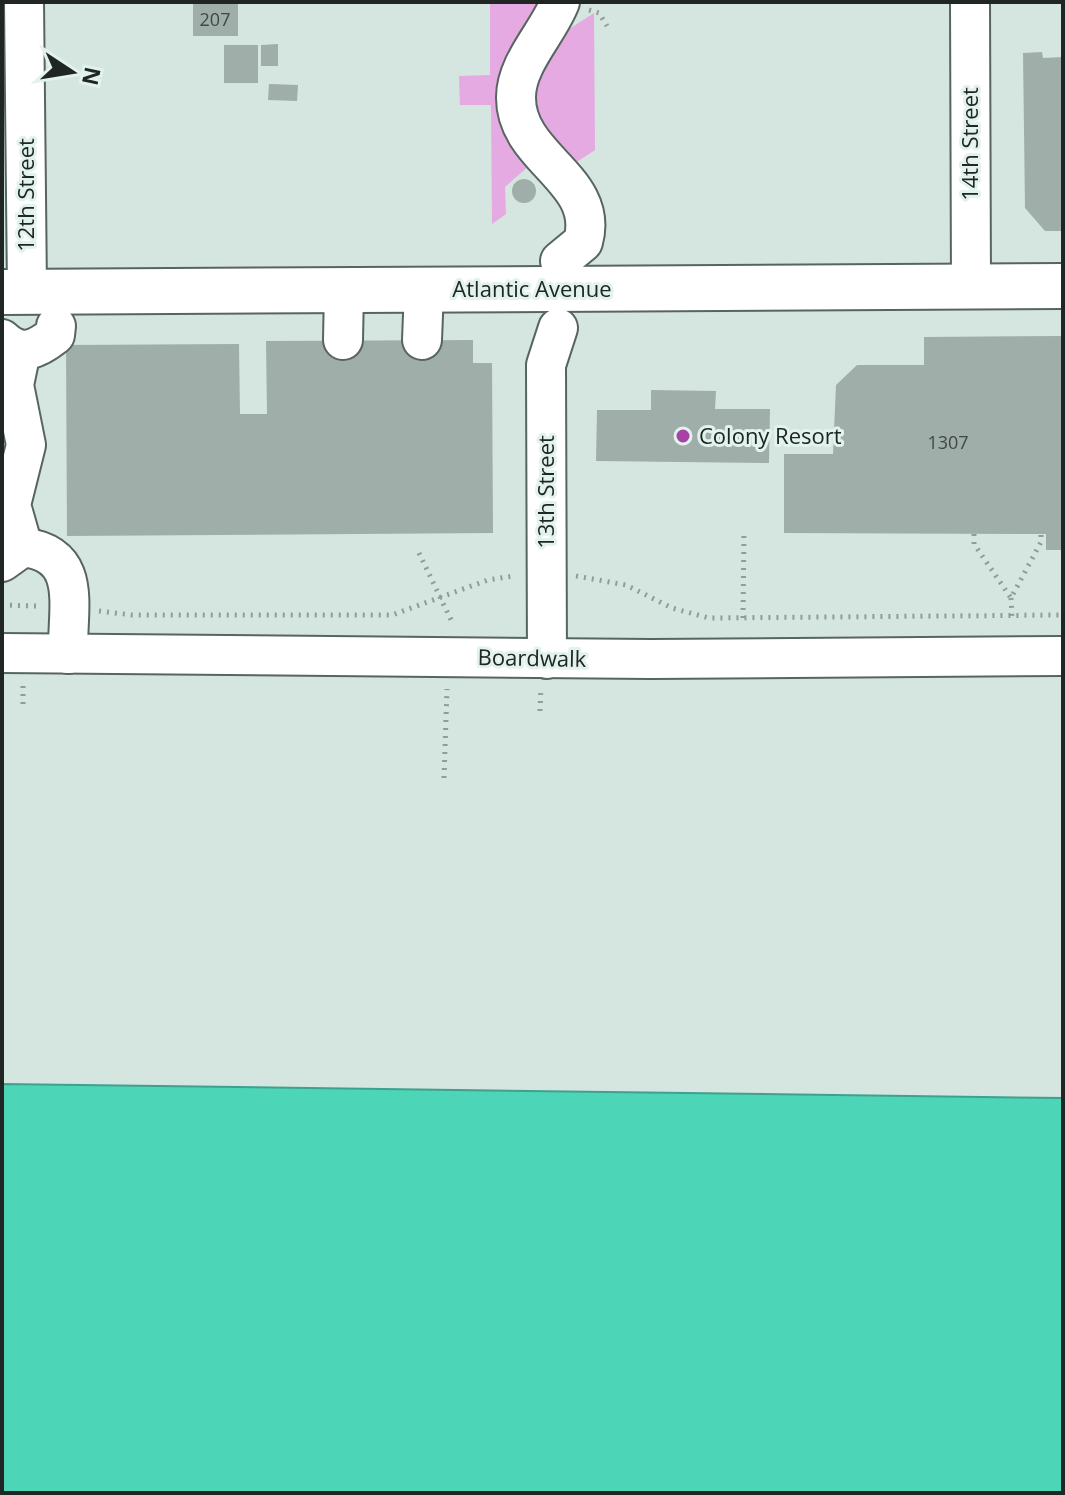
<svg xmlns="http://www.w3.org/2000/svg" width="1065" height="1495" viewBox="0 0 1065 1495" font-family="'Open Sans',sans-serif">
<style>
.green{fill:#e4aae1}
.water{fill:#4dd5b8;stroke:#40a08c;stroke-width:2}
.building{fill:#9faea9}
.lines{fill:none;stroke-linecap:round;stroke-linejoin:round}
.minor-casing{stroke:#576561;stroke-width:42}
.major-casing{stroke:#576561;stroke-width:48}
.path{stroke:#909c98;stroke-width:5;stroke-dasharray:2 6;stroke-linecap:butt}
.minor{stroke:#fff;stroke-width:38}
.major{stroke:#fff;stroke-width:44}
.poi-dot{fill:#a742a7;stroke:#e2f2ed;stroke-width:3}
.labels{text-anchor:middle;stroke-width:6;stroke-linejoin:round;paint-order:stroke}
.number-label{font-size:18px;fill:#404845}
.street-label{font-size:22px;fill:#202624;stroke:#e2f2ed}
.poi-label{font-size:22px;fill:#202624;stroke:#e2f2ed;text-anchor:start}
</style>
<rect width="100%" height="100%" fill="#d5e5e0"/>
<!-- green -->
<g class="green">
<polygon points="490,2 549,2 528,28 531,164 505,187 506,214 492,224 491,105 460,105 459,76 490,75"/>
<polygon points="594,13 595,150 569,167 546,141 531,93 552,40"/>
</g>
<!-- water -->
<polygon class="water" points="2,1084 1063,1098 1063,1493 2,1493"/>
<!-- building -->
<g class="building">
<rect x="193" y="2" width="45" height="34"/>
<polygon points="278,44 278,66 261,66 261,45"/>
<rect x="224" y="45" width="34" height="38"/>
<polygon points="1042,52 1043,58 1063,57 1063,231 1045,231 1025,208 1023,53"/>
<polygon points="269,84 298,85 297,101 268,100"/>
<circle cx="524" cy="191" r="12"/>
<polygon points="1063,336 1063,550 1046,550 1046,534 784,533 784,454 833,454 836,385 857,365 924,365 924,337"/>
<polygon points="473,340 473,363 492,363 493,533 67,536 66,345 239,344 240,414 267,414 266,341"/>
<polygon points="651,390 716,391 715,409 770,409 769,463 596,461 597,410 651,410"/>
</g>
<g class="lines">
<!-- minor casing -->
<g class="minor-casing">
<g id="minor">
<polyline points="24,2 27,291"/>
<path d="M560,2C548,33 516,63 516,97C515,159 601,179 583,242L560,261"/>
<polyline points="970,2 971,286"/>
<path d="M2,339C21,357 36,350 55,335L56,326"/>
<polyline points="343,340 344,290"/>
<polyline points="422,340 424,290"/>
<polyline points="21,351 14,385 26,445 11,505 23,547"/>
<path d="M2,562L23,547C84,555 67,606 68,654"/>
<polyline points="2,653 651,659 1063,656"/>
<polyline points="547,659 546,365 558,328"/>
</g>
</g>
<!-- major casing -->
<g class="major-casing">
<polyline id="major" points="2,292 1063,286"/>
</g>
<!-- path -->
<g class="path">
<polyline points="589,10 599,13 607,26"/>
<polyline points="974,534 974,544 1011,598 1041,542 1041,534"/>
<polyline points="419,553 453,624"/>
<polyline points="576,576 626,585 672,608 709,618 1063,615"/>
<polyline points="1011,598 1012,617"/>
<polyline points="2,605 37,606"/>
<polyline points="99,611 132,615 392,615 488,580 514,576"/>
<polyline points="743,618 744,531"/>
<polyline points="23,704 23,686"/>
<polyline points="540,711 541,688"/>
<polyline points="444,778 447,689"/>
</g>
<!-- minor -->
<use href="#minor" class="minor"/>
<!-- major -->
<use href="#major" class="major"/>
</g>
<!-- markers -->
<circle class="poi-dot" cx="683" cy="436" r="8"/>
<g class="labels">
<!-- number labels -->
<g class="number-label">
<text x="215" y="26">207</text>
<text x="948" y="449">1307</text>
</g>
<!-- street labels -->
<g class="street-label">
<text transform="translate(970 144) rotate(-90)" y="8">14th Street</text>
<text transform="translate(26 195) rotate(-90)" y="8">12th Street</text>
<text x="532" y="297">Atlantic Avenue</text>
<text transform="translate(546 492) rotate(-90)" y="8">13th Street</text>
<text transform="translate(532 658) rotate(1)" y="8">Boardwalk</text>
</g>
<!-- poi labels -->
<g class="poi-label">
<text x="699" y="444">Colony Resort</text>
</g>
</g>
<!-- border -->
<rect width="1065" height="1495" fill="none" stroke="#202624" stroke-width="8"/>
<!-- north arrow -->
<g transform="translate(72 72) rotate(102)" stroke="#e2f2ed" stroke-width="6" paint-order="stroke">
<path d="M0-6L14 30L0 20L-14 30Z" fill="#202624"/>
<text y="-12" font-size="22" font-weight="bold" text-anchor="middle" fill="#202624">N</text>
</g>
</svg>
